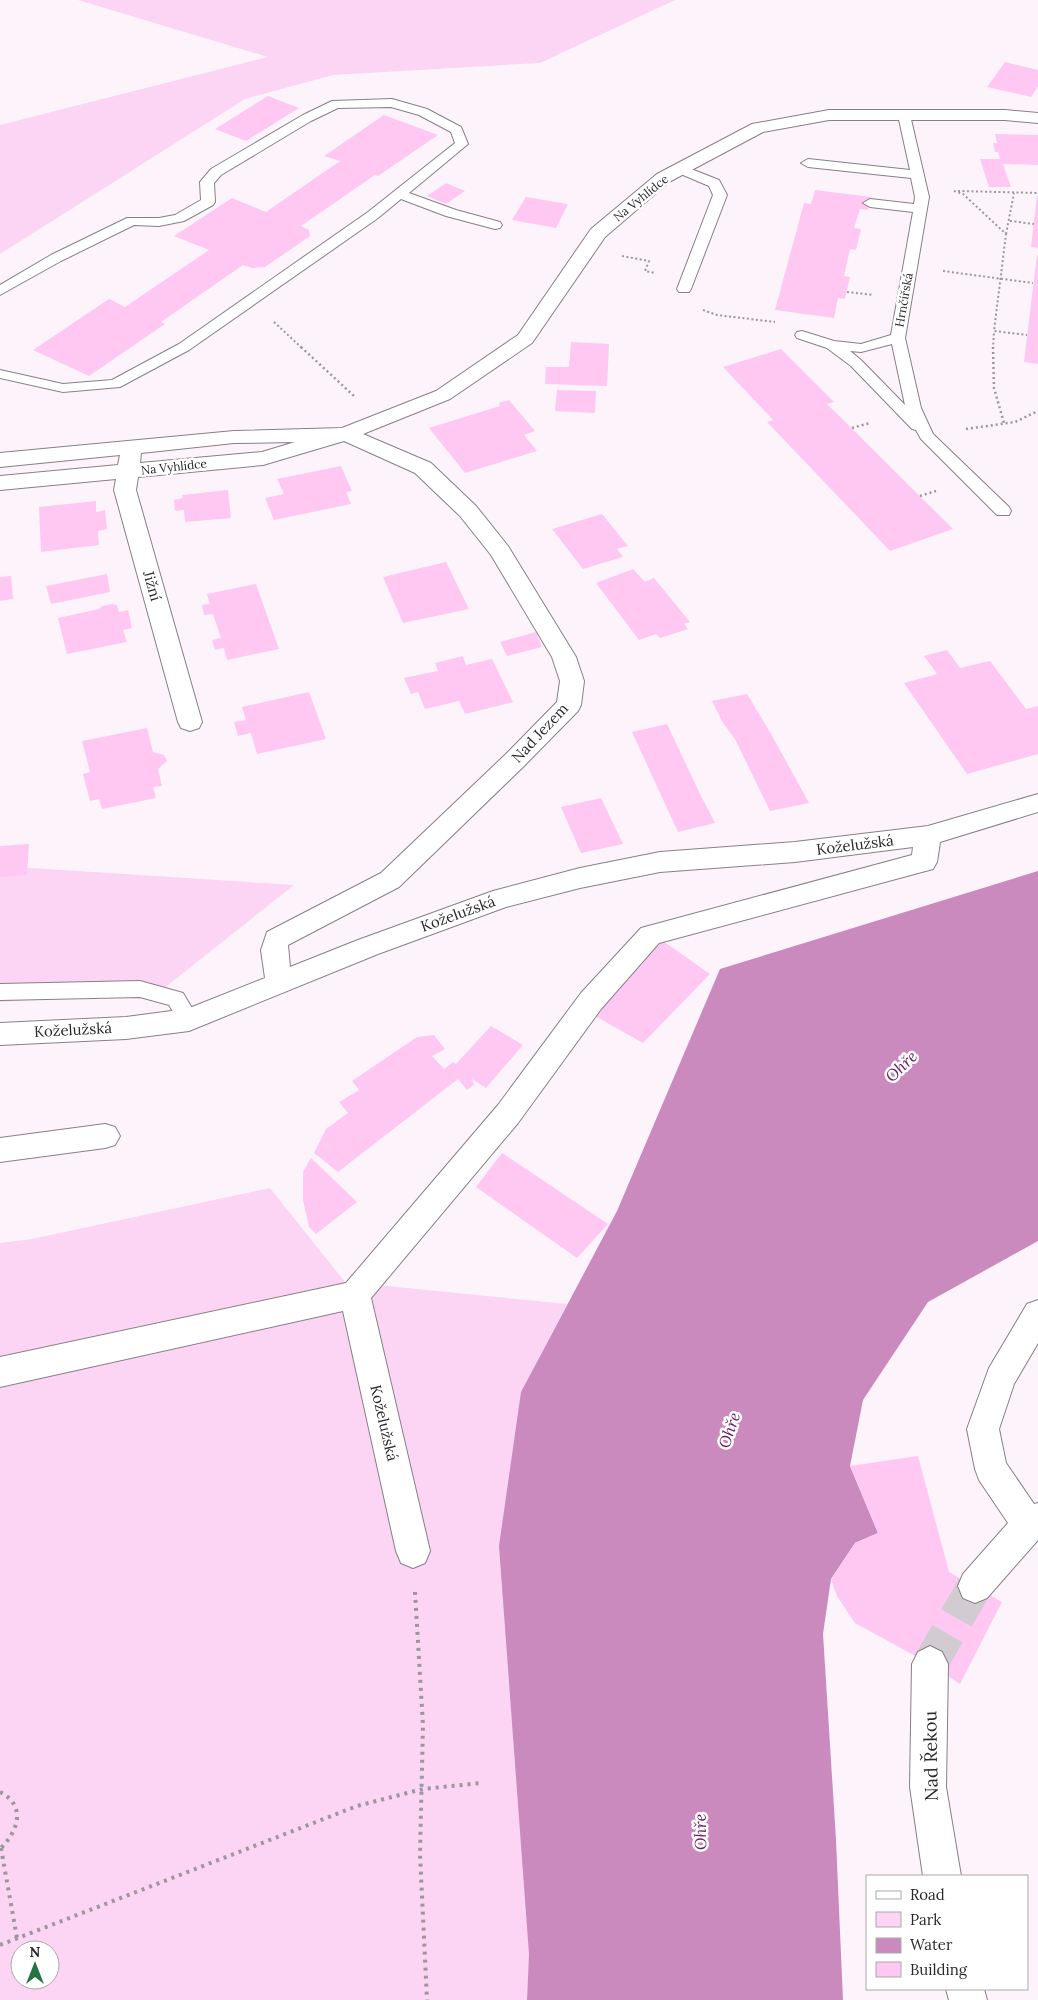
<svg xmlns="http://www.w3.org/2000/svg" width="1038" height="2000" viewBox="0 0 1038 2000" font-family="Lora,serif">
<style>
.green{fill:#fbd5f3;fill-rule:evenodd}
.water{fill:#ca8abe}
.building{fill:#fec8f3}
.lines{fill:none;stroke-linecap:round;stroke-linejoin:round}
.street-tunnel{stroke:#d2cbd1;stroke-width:35;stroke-dasharray:35 18;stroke-linecap:butt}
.lane-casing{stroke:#878086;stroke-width:2}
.street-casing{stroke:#878086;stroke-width:2}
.path-far2{stroke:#9c979b;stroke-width:2;stroke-dasharray:2 2.5;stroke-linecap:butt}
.path-far1{stroke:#9c979b;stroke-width:2.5;stroke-dasharray:2 3;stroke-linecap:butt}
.path{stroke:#9c979b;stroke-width:4;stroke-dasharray:3 5;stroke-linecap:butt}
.lane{fill:#fff;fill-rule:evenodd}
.street{fill:#fff;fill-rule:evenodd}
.labels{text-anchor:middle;stroke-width:5;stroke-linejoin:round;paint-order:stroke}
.far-street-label{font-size:12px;fill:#2b282b;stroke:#fff}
.street-label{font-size:15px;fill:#2b282b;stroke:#fff}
.water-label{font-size:16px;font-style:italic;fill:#671c5e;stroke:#fff}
.near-street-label{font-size:18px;fill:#2b282b;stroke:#fff}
</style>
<rect width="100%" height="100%" fill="#fcf4fa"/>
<!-- green -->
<g class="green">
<polygon points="78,0 675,0 540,63 333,75 245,99 0,254 0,125 268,57"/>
<polygon points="0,866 294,885 158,993 0,1002"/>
<path d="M270,1188L345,1282L567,1304L521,1392L529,1954L527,2000H0V1243L32,1239ZM20,1950H50V1980H20Z"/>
</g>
<!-- water -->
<polygon class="water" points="1038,871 1038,1241 928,1302 863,1400 850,1466 878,1533 855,1543 831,1579 823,1634 836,1840 843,2000 527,2000 529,1954 499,1546 521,1392 617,1211 720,969"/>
<!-- building -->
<g class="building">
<polygon points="1005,62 1038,70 1038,86 1031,97 987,87"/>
<polygon points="268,96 299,108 246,141 215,129"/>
<polygon points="384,115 438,135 378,176 375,175 301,226 309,230 310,236 265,267 252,268 243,265 161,322 165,324 89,376 33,350 109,299 125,307 209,250 174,236 232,198 266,212 340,161 324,156"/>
<polygon points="995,134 1038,135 1038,165 1003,164 1011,187 989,187 980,159 1000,159 998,152 995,152 993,143 997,143"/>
<polygon points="446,183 465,191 446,204 427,196"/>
<polygon points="815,190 871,197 868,210 860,209 854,228 861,229 856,250 850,249 844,276 850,277 845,299 838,298 834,318 775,310 804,203 811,204"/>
<polygon points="1037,196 1038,196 1038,248 1031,247"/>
<polygon points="526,197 568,204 556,228 512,220"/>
<polygon points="1037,255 1038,255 1038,364 1024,362"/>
<polygon points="571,342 609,344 607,386 545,384 546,367 569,367"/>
<polygon points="781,349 834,402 827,404 953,529 890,551 767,422 773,420 723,367"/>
<polygon points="557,390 596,391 595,413 555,411"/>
<polygon points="509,400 535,431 524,435 537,451 465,473 429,428 500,406 499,403"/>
<polygon points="341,466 352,491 346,492 351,504 274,520 265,498 284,494 277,479"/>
<polygon points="228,490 231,518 185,522 184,510 175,511 174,500 183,498 182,495"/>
<polygon points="96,501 96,512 105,510 107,529 98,531 99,545 41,552 39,507"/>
<polygon points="602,514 628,546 617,549 623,557 583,569 552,529"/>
<polygon points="446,562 469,609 403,623 383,577"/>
<polygon points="633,569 645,582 654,578 690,622 684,624 688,629 660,638 656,634 639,640 596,583"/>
<polygon points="107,574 110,592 51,604 46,586"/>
<polygon points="11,576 13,599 0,601 0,577"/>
<polygon points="256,584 279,649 227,660 224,648 215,650 212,640 221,638 213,614 204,615 202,605 210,604 207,594"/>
<polygon points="112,604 117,605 119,612 128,610 132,628 123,630 127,642 67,654 58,618 99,609 102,606"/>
<polygon points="536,632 542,647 507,656 500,642"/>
<polygon points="947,650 960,668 990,661 1026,709 1038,706 1038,754 967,774 904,683 937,674 924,656"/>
<polygon points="463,656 466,665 492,659 513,702 465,714 459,701 425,709 418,692 411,694 404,678 438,671 435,663"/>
<polygon points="309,692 326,739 257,754 251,733 238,736 234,722 246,720 242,707"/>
<polygon points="747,694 770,732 809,803 770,811 735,739 723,723 712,701"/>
<polygon points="667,724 700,794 715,823 678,832 632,732"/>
<polygon points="147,728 153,752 164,755 167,761 158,769 162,786 153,787 156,798 102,809 99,799 90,801 83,774 90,772 82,741"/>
<polygon points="601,798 623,844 581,853 561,807"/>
<polygon points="29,844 27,875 0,877 0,846"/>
<polygon points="663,941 710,974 643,1043 595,1016 645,961 644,959"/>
<polygon points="491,1026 523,1045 486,1088 472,1079 474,1085 467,1090 458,1079 338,1172 314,1153 326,1129 348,1113 339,1102 359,1090 352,1081 417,1037 434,1035 445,1049 432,1056 444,1069 453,1062 456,1064"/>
<polygon points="502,1153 608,1224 577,1258 476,1187"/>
<polygon points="311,1158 357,1202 316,1234 309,1227 303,1200 303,1172"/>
<polygon points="918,1456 949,1572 1002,1602 960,1684 930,1664 855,1623 837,1596 831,1580 855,1543 878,1533 850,1466"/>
</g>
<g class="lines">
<!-- street-tunnel -->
<polyline class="street-tunnel" points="930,1664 975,1586"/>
<!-- lane casing -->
<g class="lane-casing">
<g id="lane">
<polygon points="392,99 427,109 461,127 468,144 409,193 456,210 500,222 502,225 500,228 495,229 446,216 401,199 378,218 189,350 120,387 63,392 0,378 0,370 63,384 112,380 179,344 368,212 455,143 451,132 419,115 391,107 338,108 311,121 221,175 214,183 215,202 213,205 184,221 159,226 134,225 61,261 0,295 0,285 51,255 127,218 159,218 175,215 201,200 200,182 211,169 303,115 332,101"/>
<path d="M904,111L910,115L929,197L905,338L921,408L933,434L1009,507L1011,511L1009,515H997L921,439L916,430L912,429L851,366L827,348L797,338L795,335L797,332L802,331L834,341L861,344L891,335L913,212L870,207L863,203L870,199L914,204L915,197L911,178L808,167L801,163L808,159L910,170L898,115ZM892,344L905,405L861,360L850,351L861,352Z"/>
<polygon points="681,165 719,180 727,195 691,289 689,292 679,292 677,289 713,195 709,186 676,172 674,169"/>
<polygon points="140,981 183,993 199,1020 196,1026 189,1028 182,1026 169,1005 140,997 0,1000 0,984"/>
</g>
</g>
<!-- street casing -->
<g class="street-casing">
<g id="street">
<path d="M829,110H1005L1038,113V123L1005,120H829L763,132L669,182L605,237L532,343L450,399L363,434L431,463L476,506L508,546L576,657L584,681L581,705L578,711L524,766L399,887L288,945L290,967L358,940L493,891L580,868L660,852L795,842L928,826L1038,794V812L940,842L937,862L933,869L659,943L601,1009L518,1123L371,1298L430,1551L425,1563L413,1568L401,1563L396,1551L343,1311L0,1387V1357L346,1283L498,1105L581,993L641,928L912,855L913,847L795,862L660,872L580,888L506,907L378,954L189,1031L126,1039L0,1045V1023L126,1017L187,1009L265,978L261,950L267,932L381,873L506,754L557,702L560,681L552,657L491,555L460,516L415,473L344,441L263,465L138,477L136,490L202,722L199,728L190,731L181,728L178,722L114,490L116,479L0,490V476L118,465L120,455L0,467V453L234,431L342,428L436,391L518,335L591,229L657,174L752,124ZM295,442L262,452L140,463L141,453L234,443Z"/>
<polygon points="105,1124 115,1127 120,1136 115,1145 105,1148 0,1162 0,1138"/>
<polygon points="1038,1300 1038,1343 1014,1384 999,1429 1006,1463 1034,1504 1038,1503 1038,1540 987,1598 975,1603 963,1598 958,1586 963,1574 1008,1523 979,1480 975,1469 967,1429 989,1368 1027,1304"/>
<polygon points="930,1646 942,1652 948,1664 946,1787 961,1876 923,1876 910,1787 912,1664 918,1652"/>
<polygon points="946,1989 984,1989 987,2000 949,2000"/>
</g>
</g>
<!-- path-far2 -->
<g class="path-far2">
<polyline points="954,191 963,194 1006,234 994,331 1027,335"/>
<polyline points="958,191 1038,193"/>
<polyline points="1010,221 1034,224"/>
<polyline points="1006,234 1014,193"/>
<polyline points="622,256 649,261 645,271 655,273"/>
<polyline points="943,271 1033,283"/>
<polyline points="847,292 873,295"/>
<polyline points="703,310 717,315 775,322"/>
<polyline points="274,322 303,349"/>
<polyline points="993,349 994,331"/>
</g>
<!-- path-far1 -->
<g class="path-far1">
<polyline points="301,347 354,396"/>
<polyline points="993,347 994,388 1004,423"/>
<polyline points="852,428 870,423"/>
<polyline points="966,429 1015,422 1038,411"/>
<polyline points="920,496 936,491"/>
</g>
<!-- path -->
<g class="path">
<polyline points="415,1592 423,1725 420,1854 427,2000"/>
<path d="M0,1792C27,1806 18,1831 0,1849"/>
<polyline points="1,1848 17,1938"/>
<polyline points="0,1945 357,1806 423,1789 481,1783"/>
</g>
<!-- lane -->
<use href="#lane" class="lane"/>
<!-- street -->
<use href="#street" class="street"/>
</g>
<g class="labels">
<!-- far-street labels -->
<g class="far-street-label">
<text transform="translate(641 198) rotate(-39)" y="4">Na Vyhlídce</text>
<text transform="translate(904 300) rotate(-80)" y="4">Hrnčířská</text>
<text transform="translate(174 467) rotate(-6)" y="4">Na Vyhlídce</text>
</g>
<!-- street labels -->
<g class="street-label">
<text transform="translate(152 586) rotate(74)" y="5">Jižní</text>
<text transform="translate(540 733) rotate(-47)" y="5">Nad Jezem</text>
<text transform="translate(855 845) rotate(-7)" y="5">Koželužská</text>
<text transform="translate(458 914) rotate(-20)" y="5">Koželužská</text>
<text transform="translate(73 1030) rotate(-3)" y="5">Koželužská</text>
<text transform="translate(384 1423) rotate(77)" y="5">Koželužská</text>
</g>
<!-- water labels -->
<g class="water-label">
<text transform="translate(901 1066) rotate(-44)" y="6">Ohře</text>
<text transform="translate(729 1430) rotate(-71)" y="6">Ohře</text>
<text transform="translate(700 1832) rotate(-91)" y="6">Ohře</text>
</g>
<!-- near-street labels -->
<g class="near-street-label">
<text transform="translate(931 1756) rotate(-91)" y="6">Nad Řekou</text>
</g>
</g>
<!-- legend -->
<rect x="866" y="1875" width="162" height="115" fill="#ffffff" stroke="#aaa9aa"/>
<rect x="876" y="1891" width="25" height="8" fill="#ffffff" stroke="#aaa9aa"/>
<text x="910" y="1900" font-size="15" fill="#2b282b">Road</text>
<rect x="876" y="1912" width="25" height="15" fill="#fbd5f3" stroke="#aaa9aa"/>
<text x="910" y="1925" font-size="15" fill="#2b282b">Park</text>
<rect x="876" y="1938" width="25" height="15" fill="#ca8abe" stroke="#aaa9aa"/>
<text x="910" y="1950" font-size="15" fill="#2b282b">Water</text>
<rect x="876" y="1962" width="25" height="15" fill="#fec8f3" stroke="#aaa9aa"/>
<text x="910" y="1975" font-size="15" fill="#2b282b">Building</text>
<!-- north arrow -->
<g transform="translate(35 1965)"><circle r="24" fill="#ffffff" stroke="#aaa9aa"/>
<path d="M0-4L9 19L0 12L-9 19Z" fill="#237344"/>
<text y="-8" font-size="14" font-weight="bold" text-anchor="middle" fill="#2b282b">N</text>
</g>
</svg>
